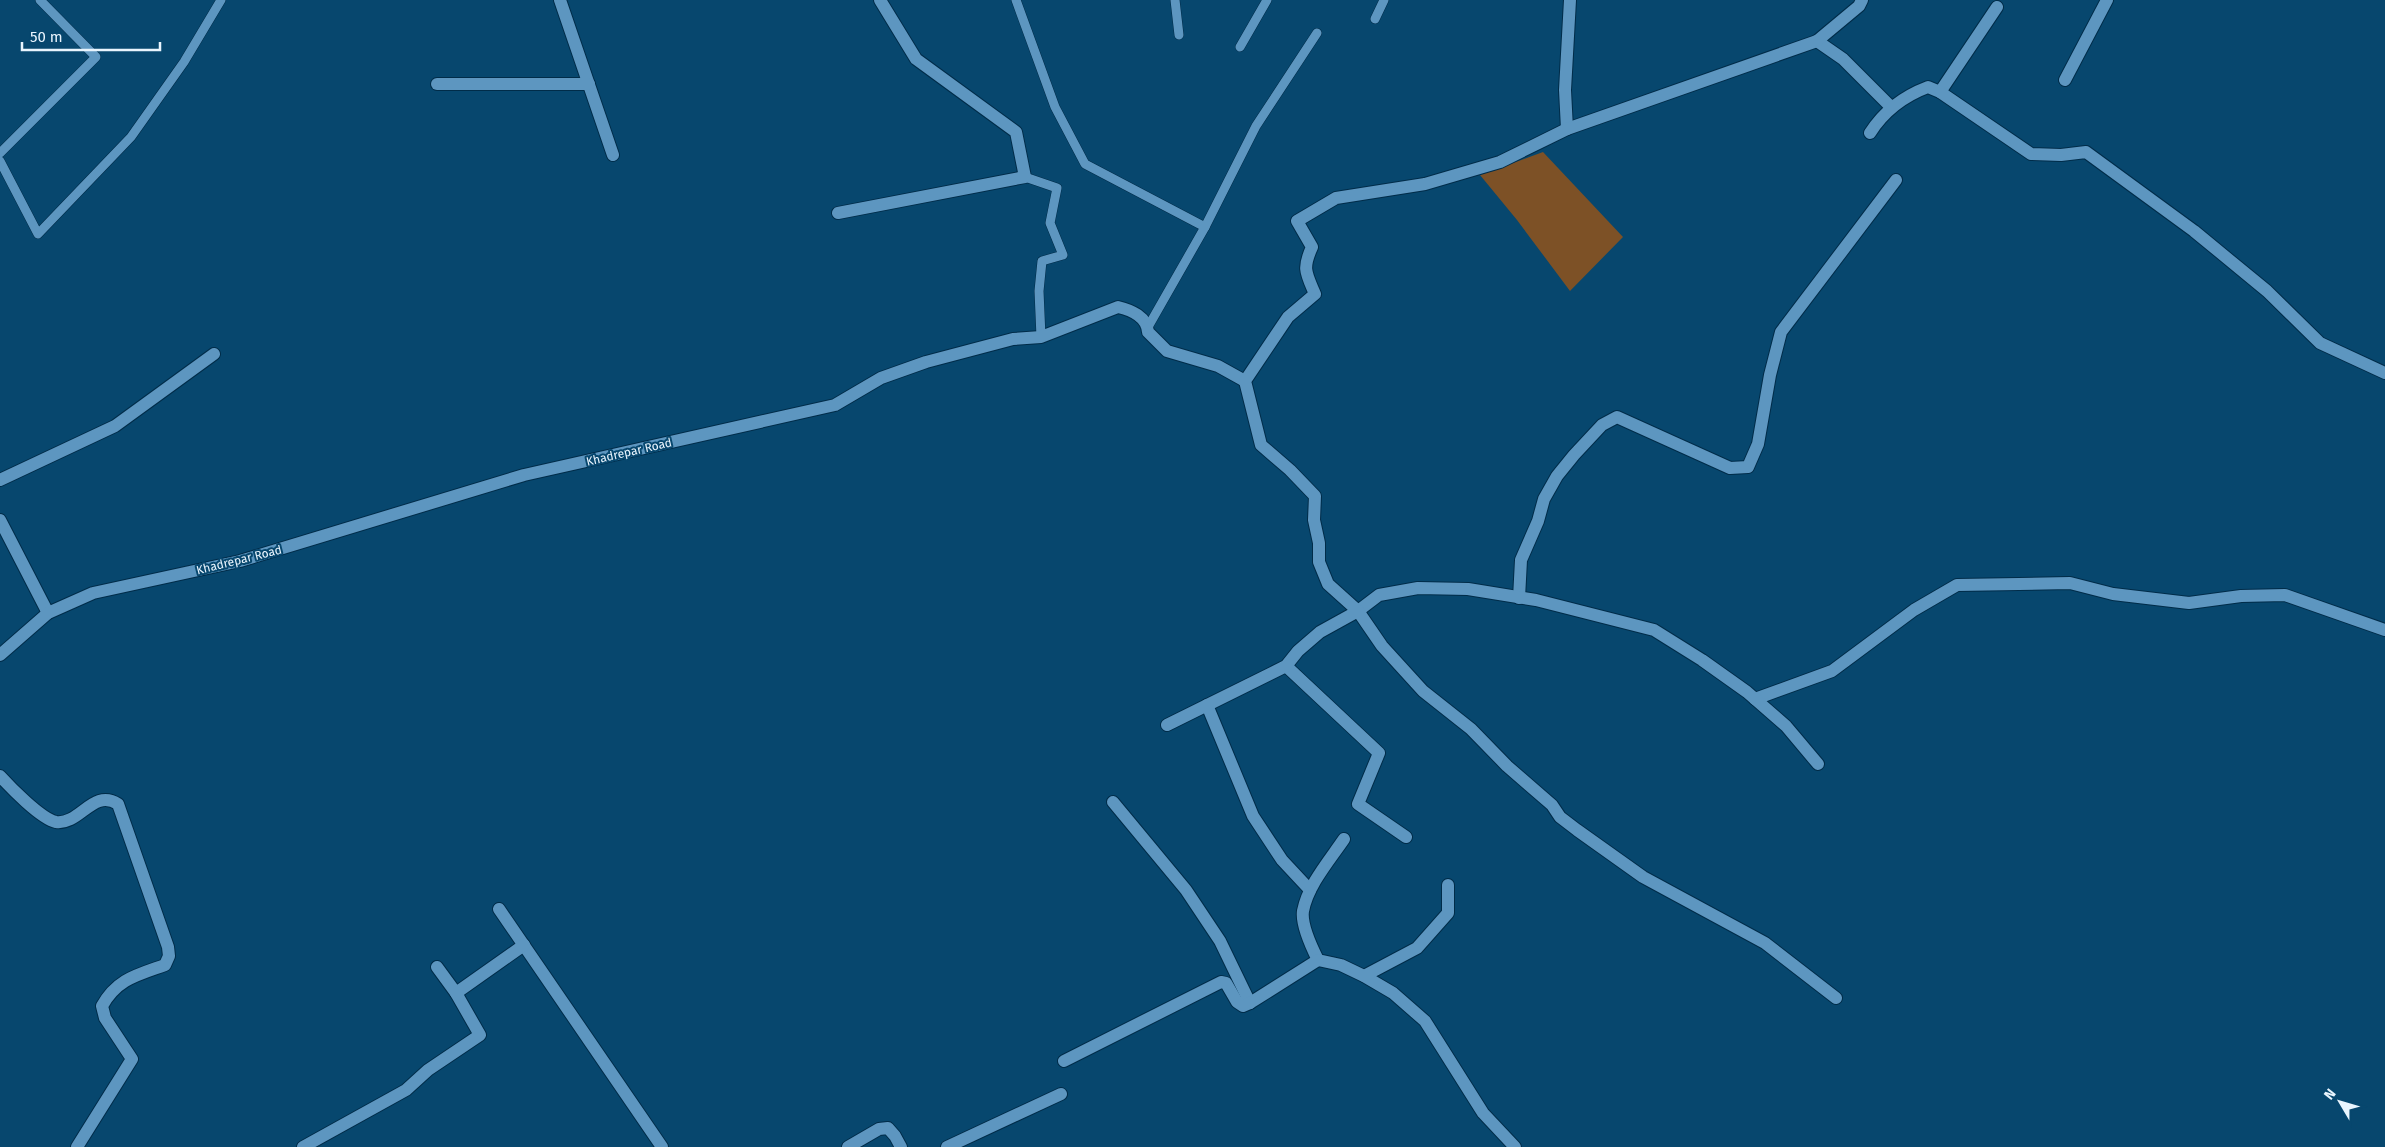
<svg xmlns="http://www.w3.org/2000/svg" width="2385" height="1147" viewBox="0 0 2385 1147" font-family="'Fira Sans',sans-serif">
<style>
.green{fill:#7d5126}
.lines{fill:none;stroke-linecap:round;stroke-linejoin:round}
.lane-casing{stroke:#002c49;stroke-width:10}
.street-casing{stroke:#002c49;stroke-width:14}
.lane{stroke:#5d96c0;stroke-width:9}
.street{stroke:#5d96c0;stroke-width:12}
.labels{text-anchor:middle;stroke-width:4;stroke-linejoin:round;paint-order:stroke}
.street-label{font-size:12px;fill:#e9f5fe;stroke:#07476e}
</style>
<rect width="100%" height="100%" fill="#07476e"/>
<!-- green -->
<polygon class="green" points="1543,152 1623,237 1570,291 1517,220 1480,175"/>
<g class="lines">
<!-- lane casing -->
<g class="lane-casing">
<g id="lane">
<polyline points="1016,0 1055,107 1085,164 1205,227"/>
<polyline points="1175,0 1179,35"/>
<polyline points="1375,19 1384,0"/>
<polyline points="1240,47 1267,0"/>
<polyline points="0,153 96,57 40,0"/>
<polyline points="0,161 38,234 131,137 184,62 221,0"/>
<polyline points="1025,177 1057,188 1050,223 1063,255 1042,261 1039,291 1041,337"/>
<polyline points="1148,327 1205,227 1256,126 1317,33"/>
</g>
</g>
<!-- street casing -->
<g class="street-casing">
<g id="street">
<polyline points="560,0 613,155"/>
<polyline points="1817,41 1843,59 1891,107"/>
<polyline points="2065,80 2107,0"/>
<polyline points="437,84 589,84"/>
<polyline points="1940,92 1997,7"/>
<polyline points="1567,129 1565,90 1570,0"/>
<path d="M1870,133C1884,111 1904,96 1928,87L1940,92L2031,154L2061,155L2086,152L2194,231L2267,291L2320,343L2385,373"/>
<polyline points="838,213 1025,177 1016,132 916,59 880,0"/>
<polyline points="0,480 115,426 214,354"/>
<polyline points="0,520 48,613"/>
<polyline points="1519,598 1521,560 1538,521 1544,499 1557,476 1574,455 1602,425 1617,417 1730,468 1748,467 1758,444 1770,375 1781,332 1896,180"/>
<path d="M0,655L48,613L93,593L240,561L524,475L835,405L881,378L926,362L1013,339L1041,337L1118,307C1131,310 1147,317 1148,332L1167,351L1218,366L1245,381"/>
<polyline points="1286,666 1379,753 1358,804 1406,837"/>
<polyline points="1755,699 1832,671 1914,610 1957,585 2070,583 2113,594 2189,603 2241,596 2285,595 2385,630"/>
<polyline points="1207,705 1253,816 1282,860 1310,890"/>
<polyline points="1167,725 1286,666 1298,651 1320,632 1358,611 1379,595 1418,588 1468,589 1536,600 1654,630 1702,660 1747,692 1786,726 1818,764"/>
<path d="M0,776C10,787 41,819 56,822C80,825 93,788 118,804L168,947L169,956L165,965C137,975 117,979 102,1006L105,1018L132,1059L77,1147"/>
<polyline points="1113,802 1186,890 1220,941 1250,1003"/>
<path d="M1344,839C1329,861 1308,885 1303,911C1301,924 1312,948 1318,960L1341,965L1364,976L1393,993L1425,1021L1483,1113L1515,1147"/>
<polyline points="499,909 662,1147"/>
<polyline points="1364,976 1417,948 1448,913 1448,885"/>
<polyline points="456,993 524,945"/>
<path d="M1836,998L1765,943L1643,877L1577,830L1560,817L1552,805L1507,766L1471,729L1423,691L1382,646L1358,611L1328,584L1319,562V543L1314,520L1315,496L1290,470L1261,445L1245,381L1288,317L1315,294C1306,273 1302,269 1312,247L1297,221L1336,198L1425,184L1500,162L1567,129L1817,41L1859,6L1862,0"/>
<polyline points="1064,1061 1221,982 1226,983 1237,1002 1243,1006 1250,1003 1318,960"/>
<polyline points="303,1147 406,1090 428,1070 480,1035 456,993 437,967"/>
<polyline points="848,1147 879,1129 888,1128 895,1136 901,1147"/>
<polyline points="947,1147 1061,1094"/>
</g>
</g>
<!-- lane -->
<use href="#lane" class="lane"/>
<!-- street -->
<use href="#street" class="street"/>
</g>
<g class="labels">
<!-- street labels -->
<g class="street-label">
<text transform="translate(629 452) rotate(-13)" y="4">Khadrepar Road</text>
<text transform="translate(239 560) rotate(-14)" y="4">Khadrepar Road</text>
</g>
</g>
<!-- north arrow -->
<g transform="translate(2340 1102) rotate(308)" stroke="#07476e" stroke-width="4" paint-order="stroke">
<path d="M0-4L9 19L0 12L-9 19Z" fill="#e9f5fe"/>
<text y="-8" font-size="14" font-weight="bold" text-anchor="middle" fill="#e9f5fe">N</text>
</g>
<!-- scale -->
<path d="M22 42v8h138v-8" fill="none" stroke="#e9f5fe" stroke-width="2.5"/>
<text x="30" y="42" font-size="15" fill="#e9f5fe" stroke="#07476e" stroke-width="4" paint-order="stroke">50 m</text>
</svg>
